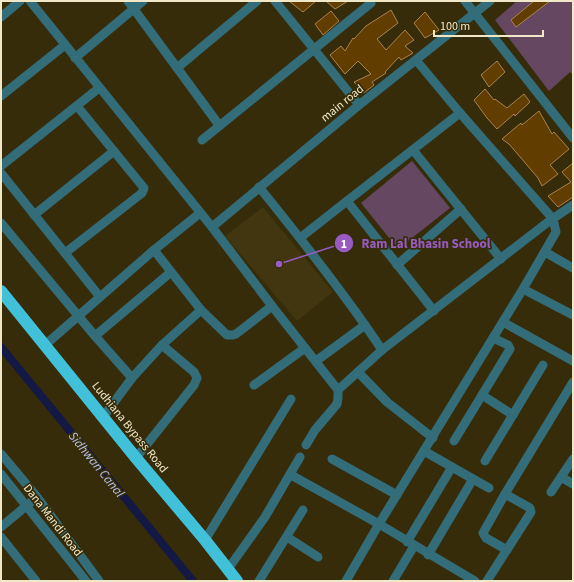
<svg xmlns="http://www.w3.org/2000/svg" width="574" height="582" viewBox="0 0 574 582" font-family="'Source Sans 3',sans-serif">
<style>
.built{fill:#41360f}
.green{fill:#664761}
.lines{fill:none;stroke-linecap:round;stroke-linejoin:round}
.canal{stroke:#131844;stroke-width:8}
.building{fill:#613d00;stroke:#ab834f}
.minor{stroke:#326d79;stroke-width:9}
.highway{stroke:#41c1d9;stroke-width:12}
.labels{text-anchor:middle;stroke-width:3.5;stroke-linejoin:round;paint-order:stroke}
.street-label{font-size:12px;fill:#f1e8c8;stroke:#362c0a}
.water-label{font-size:13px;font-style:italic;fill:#b6c3f1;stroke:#362c0a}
.leader{fill:none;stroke:#985bc1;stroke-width:1.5}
.callout-dot{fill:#985bc1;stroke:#362c0a;stroke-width:1.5}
.mark-label{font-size:12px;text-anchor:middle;font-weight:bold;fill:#fff}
.callout-label{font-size:13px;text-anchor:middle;font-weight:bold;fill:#985bc1;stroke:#362c0a;stroke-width:3.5;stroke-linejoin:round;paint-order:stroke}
</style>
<rect width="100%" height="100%" fill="#362c0a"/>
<!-- built -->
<polygon class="built" points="263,207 333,292 297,321 225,236"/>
<!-- green -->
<g class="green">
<polygon points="517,1 572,1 573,2 573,75 570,72 549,91 495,20"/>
<polygon points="412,161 450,208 398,249 361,203"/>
</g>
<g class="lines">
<!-- canal -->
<polyline class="canal" points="1,347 193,581"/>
</g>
<!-- building -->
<g class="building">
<polygon points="289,1 316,1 303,12"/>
<polygon points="326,1 348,1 335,9"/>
<polygon points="534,1 550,1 516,27 511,20"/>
<polygon points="391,10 398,23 377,39 386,50 405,30 414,40 405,46 413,53 401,60 399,57 385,72 386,73 372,82 374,85 364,93 354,82 371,74 358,61 345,74 330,55 341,46 345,51 353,38 354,39 366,26"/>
<polygon points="331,11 339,21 323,35 315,24"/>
<polygon points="425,12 439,30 425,38 414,23"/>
<polygon points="497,61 505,72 489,87 481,75"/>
<polygon points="485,89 494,100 495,99 507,108 524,94 530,102 515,116 514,114 497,129 487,118 474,100"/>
<polygon points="539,111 552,134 554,132 569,149 550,165 558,174 542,186 538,178 521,158 509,144 502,139 521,123 522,125"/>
<polygon points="573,163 573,197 558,207 548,196 571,182 562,172"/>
</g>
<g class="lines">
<!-- minor -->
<g class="minor">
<polyline points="30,1 212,227 272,306 338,390 338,398 337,404 315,430 306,445"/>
<polyline points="128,1 219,125"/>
<polyline points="275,1 359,105"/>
<polyline points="465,1 573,138"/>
<polyline points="1,17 20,1"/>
<polyline points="75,58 143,1"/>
<polyline points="177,68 257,1"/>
<polyline points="1,96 65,45"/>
<polyline points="202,140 371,3 370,1"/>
<polyline points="413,150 501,259"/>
<polyline points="1,166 99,88"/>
<polyline points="1,173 100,297"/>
<path d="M259,187C302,240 345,294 382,350"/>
<polyline points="34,215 114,151"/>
<polyline points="1,223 95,336 132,378 162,345 201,310"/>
<polyline points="212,227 359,105 490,1"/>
<polyline points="300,238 347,201"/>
<polyline points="154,250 201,310 227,335 233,335 236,334 272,306"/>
<polyline points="545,252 573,268"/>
<polyline points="65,253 142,193 144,188 77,106"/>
<polyline points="397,265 461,209"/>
<polyline points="523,289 573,315"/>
<polyline points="434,311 347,201 460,113"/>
<polyline points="503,322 573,361"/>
<polyline points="95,336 171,272"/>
<polyline points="45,345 154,250 200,213"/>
<polyline points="316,361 365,325"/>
<polyline points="358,372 387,402 433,438"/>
<polyline points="254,385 305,348"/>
<polyline points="338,390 382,350 548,222 573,205"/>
<polyline points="482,395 513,415"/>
<polyline points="103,417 132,378"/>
<polyline points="454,441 510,349 508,345 493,338"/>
<polyline points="1,454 37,497 99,581"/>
<polyline points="136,458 194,385 197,378 194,372 162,345"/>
<polyline points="332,459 397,495"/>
<polyline points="573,459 561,477 573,484"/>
<polyline points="485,461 543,365"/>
<polyline points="1,474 86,581"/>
<polyline points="291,475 379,524 475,581"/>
<polyline points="473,479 489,488"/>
<polyline points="551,492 561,477"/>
<polyline points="505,494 483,533 486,538 507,550"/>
<polyline points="1,527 31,502"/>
<polyline points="1,537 36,581"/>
<polyline points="287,537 318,557"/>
<polyline points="205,540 291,399"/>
<polyline points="407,542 452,467 424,451"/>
<polyline points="428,555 473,479 452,467"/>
<polyline points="228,569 265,517 300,457"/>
<polyline points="259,581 303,510"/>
<polyline points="346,581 379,524 523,289 556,232 553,219 460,113 416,60"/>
<polyline points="393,581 414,546"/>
<polyline points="487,581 531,512 530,508 505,494 573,382"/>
</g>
<!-- highway -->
<polyline class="highway" points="1,291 136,458 205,540 237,581"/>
</g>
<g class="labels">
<!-- street labels -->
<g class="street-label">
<text transform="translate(342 103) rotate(-39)" y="4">main road</text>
<text transform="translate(130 427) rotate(51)" y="4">Ludhiana Bypass Road</text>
<text transform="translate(53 520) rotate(52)" y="4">Dana Mandi Road</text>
</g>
<!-- water labels -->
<g class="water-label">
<text transform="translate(97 464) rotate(51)" y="5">Sidhwan Canal</text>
</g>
</g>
<!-- callouts -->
<path class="leader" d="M279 264L344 243"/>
<g class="callout-dot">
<circle cx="279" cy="264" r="4"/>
<circle cx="344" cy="243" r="10"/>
</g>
<g class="mark-label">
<text x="344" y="248">1</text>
</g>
<g class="callout-label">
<text x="426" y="248">Ram Lal Bhasin School</text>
</g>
<!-- border -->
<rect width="574" height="582" fill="none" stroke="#f1e8c8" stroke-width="4"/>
<!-- scale -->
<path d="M434 30v6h109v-6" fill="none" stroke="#f1e8c8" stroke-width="2"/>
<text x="440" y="30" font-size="12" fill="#f1e8c8" stroke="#362c0a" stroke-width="3" paint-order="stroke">100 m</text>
</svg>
